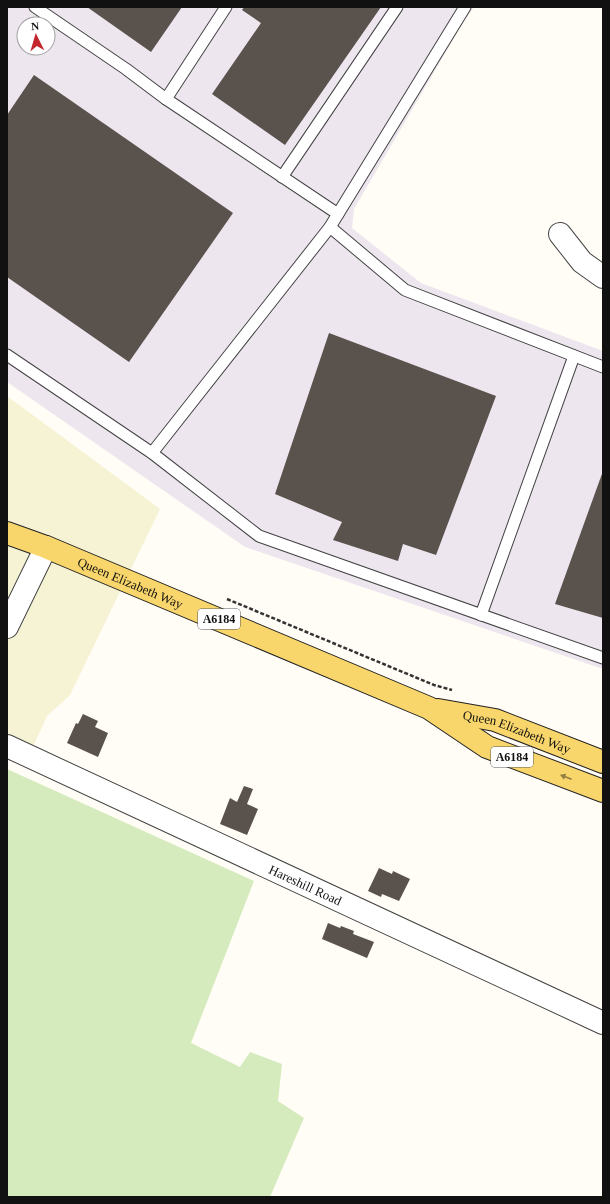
<svg xmlns="http://www.w3.org/2000/svg" width="610" height="1204" viewBox="0 0 610 1204" font-family="'Times New Roman',serif">
<style>
.industrial{fill:#eee6ef;fill-rule:evenodd}
.farmland{fill:#f6f3d4}
.green{fill:#d5ebbd}
.building{fill:#5a524d}
.lines{fill:none;stroke-linecap:round;stroke-linejoin:round}
.service-casing{stroke:#444;stroke-width:13}
.minor-casing{stroke:#444;stroke-width:24}
.primary-casing{stroke:#222;stroke-width:24}
.path{stroke:#333;stroke-width:2.5;stroke-dasharray:4 2;stroke-linecap:butt}
.service{stroke:#fff;stroke-width:11}
.minor{stroke:#fff;stroke-width:22}
.primary{stroke:#f9d66b;stroke-width:22}
.oneway{fill:#917d42}
.labels{text-anchor:middle;stroke-width:4;stroke-linejoin:round;paint-order:stroke}
.shield{fill:#fff;stroke:#585858;stroke-width:1}
.shield-label{font-size:12px;font-weight:bold;fill:#111}
.street-label{font-size:13px;fill:#111;stroke:#fff}
</style>
<rect width="100%" height="100%" fill="#fffdf5"/>
<!-- industrial -->
<path class="industrial" d="M7,7H474L464,21L354,209L352,228L421,283L603,351V669L245,547L7,382ZM24,24H48V48H24Z"/>
<!-- farmland -->
<polygon class="farmland" points="7,396 160,509 70,695 47,716 32,749 7,738"/>
<!-- green -->
<polygon class="green" points="7,769 254,881 191,1043 240,1067 250,1052 282,1064 278,1101 304,1118 270,1197 7,1197"/>
<!-- building -->
<g class="building">
<polygon points="87,7 182,7 151,52"/>
<polygon points="244,7 381,7 285,145 212,94 261,23 242,10"/>
<polygon points="34,75 233,213 129,362 7,277 7,115"/>
<polygon points="329,333 496,396 436,555 403,544 398,561 333,540 342,522 275,494"/>
<polygon points="603,471 603,618 555,604"/>
<polygon points="83,714 98,721 95,727 108,733 98,757 67,743 76,723 78,724"/>
<polygon points="244,786 253,789 247,804 258,809 247,835 220,824 230,798 237,802"/>
<polygon points="379,868 392,874 393,871 410,879 399,901 382,894 381,897 368,891"/>
<polygon points="328,923 340,928 341,926 354,931 353,934 374,942 367,958 322,939"/>
</g>
<g class="lines">
<!-- service casing -->
<g class="service-casing">
<g id="service">
<polyline points="35,7 126,69 166,99 338,214"/>
<polyline points="166,99 226,7"/>
<polyline points="282,177 397,7"/>
<polyline points="330,227 405,290 603,367"/>
<polyline points="7,355 152,453 259,536 603,658"/>
<polyline points="152,453 330,227 465,7"/>
<polyline points="481,615 574,356"/>
</g>
</g>
<!-- minor casing -->
<g class="minor-casing">
<g id="minor">
<polyline points="560,234 582,262 603,277"/>
<polyline points="7,627 46,547"/>
<path id="s1" d="M7,746L603,1023"/>
</g>
</g>
<!-- primary casing -->
<g class="primary-casing">
<g id="primary">
<path id="s2" d="M7,533L46,547L429,708L487,747L603,791"/>
<path id="s3" d="M438,710L495,720L603,762"/>
</g>
</g>
<!-- path -->
<polyline class="path" points="227,599 434,685 452,690"/>
<!-- service -->
<use href="#service" class="service"/>
<!-- minor -->
<use href="#minor" class="minor"/>
<!-- primary -->
<use href="#primary" class="primary"/>
</g>
<!-- one-way arrows -->
<defs><path id="oneway-solid" d="M-6-.8H1V-3.2L6.5 0L1 3.2V.8H-6Z"/></defs>
<use class="oneway" href="#oneway-solid" transform="translate(566 777) rotate(-159)"/>
<g class="labels">
<!-- shield labels -->
<g class="shield">
<rect x="198" y="609" width="42" height="20" rx="3"/>
<rect x="491" y="747" width="42" height="20" rx="3"/>
</g>
<g class="shield-label">
<text x="219" y="623">A6184</text>
<text x="512" y="761">A6184</text>
</g>
<!-- street labels -->
<g class="street-label">
<text dy="5" stroke="none"><textPath href="#s2" startOffset="133">Queen Elizabeth Way</textPath></text>
<text dy="5" stroke="none"><textPath href="#s3" startOffset="82">Queen Elizabeth Way</textPath></text>
<text dy="5" stroke="none"><textPath href="#s1" startOffset="329">Hareshill Road</textPath></text>
</g>
</g>
<!-- border -->
<rect width="610" height="1204" fill="none" stroke="#111111" stroke-width="16"/>
<!-- north arrow -->
<g transform="translate(36 36) rotate(355)"><circle r="19" fill="#ffffff" stroke="#a0a0a0"/>
<path d="M0-3L7 15L0 10L-7 15Z" fill="#c4262e"/>
<text y="-6" font-size="11" font-weight="bold" text-anchor="middle" fill="#111111">N</text>
</g>
</svg>
